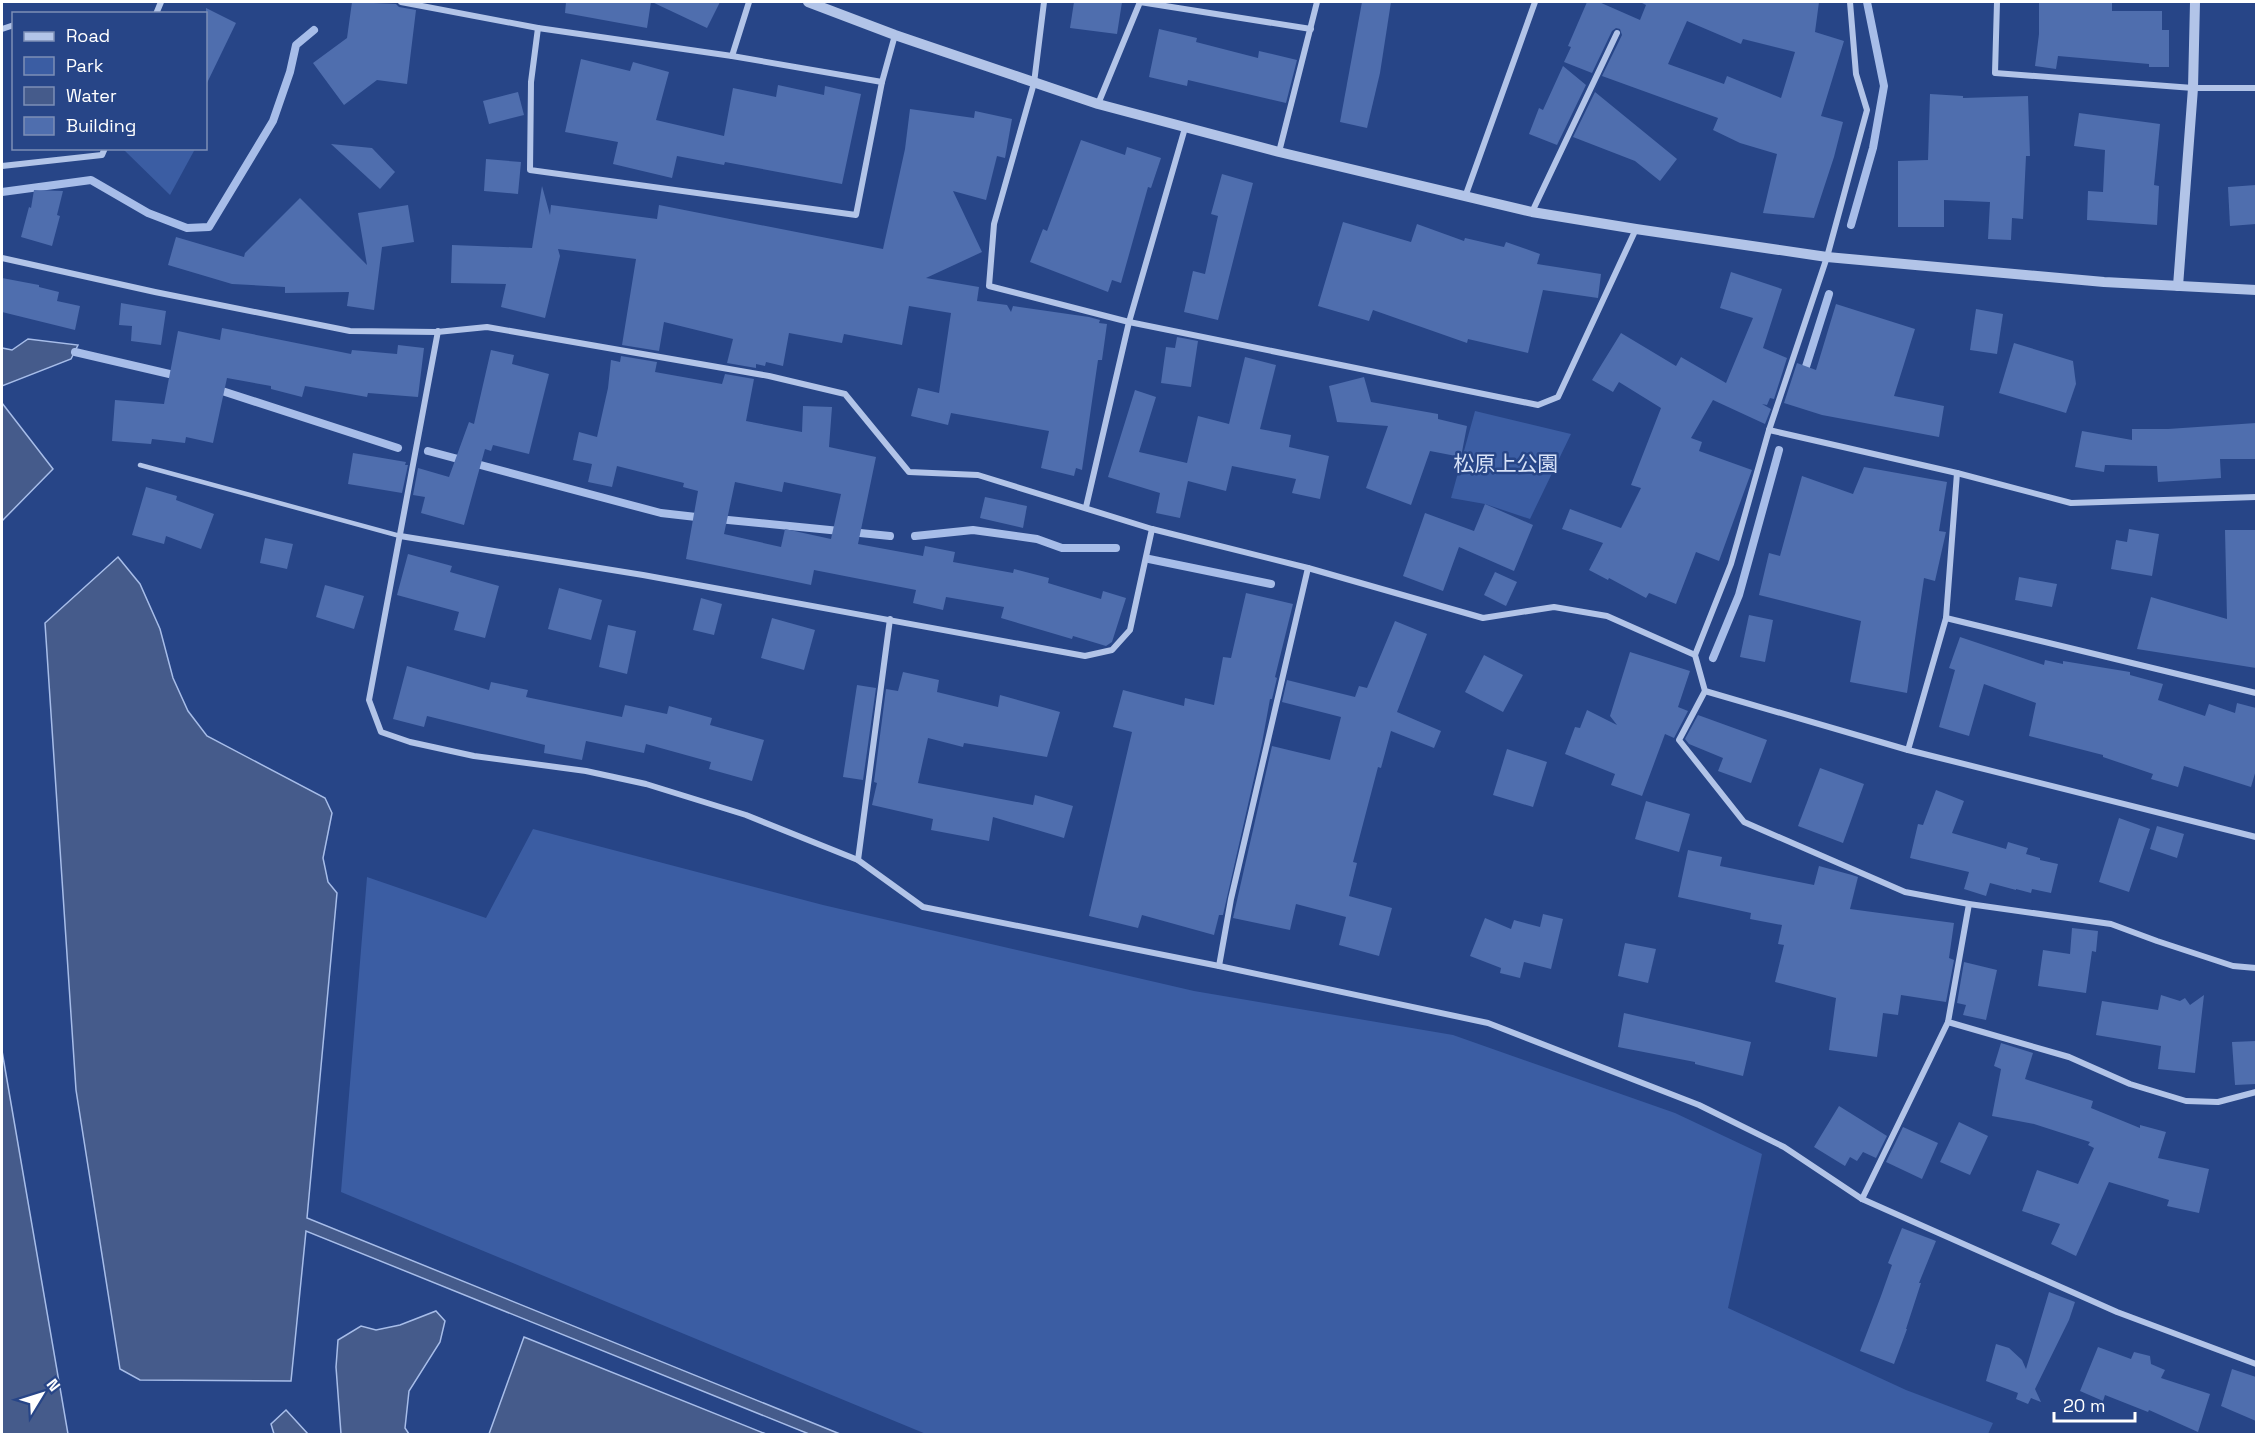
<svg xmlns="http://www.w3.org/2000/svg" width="2258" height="1436" viewBox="0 0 2258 1436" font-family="'Space Grotesk','Noto Sans JP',sans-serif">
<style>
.green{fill:#3b5da3}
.water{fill:#455b8b;stroke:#a7bde9;stroke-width:1.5}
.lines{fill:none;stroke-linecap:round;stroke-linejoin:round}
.stream{stroke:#a7bde9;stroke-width:8}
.building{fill:#4f6eae;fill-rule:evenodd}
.service{stroke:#b2c4e8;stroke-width:4.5}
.minor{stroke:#b2c4e8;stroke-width:6}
.tertiary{stroke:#b2c4e8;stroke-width:10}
.labels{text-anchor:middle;stroke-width:5;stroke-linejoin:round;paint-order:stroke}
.park-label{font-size:21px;fill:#d6e1f7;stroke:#274587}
</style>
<rect width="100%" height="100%" fill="#274587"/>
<!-- green -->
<g class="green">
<polygon points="123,149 123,148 195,149 170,195"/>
<polygon points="1475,411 1571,434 1530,519 1485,504 1451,498"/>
<polygon points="533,829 823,905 1194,991 1453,1035 1675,1113 1762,1154 1728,1308 1906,1390 1993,1423 1988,1434 926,1434 341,1192 367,877 486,918"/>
</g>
<!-- water -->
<g class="water">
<polygon points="28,339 78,345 71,359 2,386 2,348 12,350"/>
<polygon points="2,403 53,469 2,521"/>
<polygon points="118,557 140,584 160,629 173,678 188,711 207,736 325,798 332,813 323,858 328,882 337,893 307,1218 840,1434 809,1434 306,1231 291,1381 140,1380 120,1369 76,1090 45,623"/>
<polygon points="2,1051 68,1434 2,1434"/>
<polygon points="436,1311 445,1321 440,1342 409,1391 405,1428 409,1434 341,1434 336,1367 338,1340 361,1326 376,1330 400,1325"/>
<polygon points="524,1337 766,1434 489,1434"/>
<polygon points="286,1410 308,1434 274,1434 271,1424"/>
</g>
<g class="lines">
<!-- stream -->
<g class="stream">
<polyline points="2,192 91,180 148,213 187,228 209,227 273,121 290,72 296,45 314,30"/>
<polyline points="1851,225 1873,148 1884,86 1867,2"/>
<polyline points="75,352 178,376"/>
<polyline points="1803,376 1829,294"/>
<polyline points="216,389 398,448"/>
<polyline points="428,451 661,513 705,518"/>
<polyline points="718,519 890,536"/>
<polyline points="915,536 973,530 1037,539 1062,548 1116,548"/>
<polyline points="1149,559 1271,584"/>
<polyline points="1713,658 1739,595 1779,450"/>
</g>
</g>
<!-- building -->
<g class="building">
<polygon points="352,2 396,4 399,7 416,10 407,84 377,80 344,105 313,63 347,38"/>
<polygon points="566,2 651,2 647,28 565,13"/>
<polygon points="652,2 720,2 707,28"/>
<polygon points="1074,2 1122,2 1117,34 1070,28"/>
<polygon points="1362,2 1391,2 1380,73 1367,128 1340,122"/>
<path d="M1587,2H1599L1640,20L1646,5L1640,2H1819L1815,32L1844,41L1821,116L1843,122L1834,157L1814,218L1763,213L1777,154L1740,143L1713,130L1718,118L1602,76L1622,35L1620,29L1616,28L1612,31L1592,73L1564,62L1571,47L1568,46ZM1687,21L1741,44L1743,39L1795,52L1781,98L1727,76L1724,84L1668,64Z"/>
<polygon points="2039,2 2112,2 2112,11 2162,11 2162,30 2169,30 2169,67 2149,67 2149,64 2058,56 2056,69 2035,66 2039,34"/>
<polygon points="206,8 236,23 206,85"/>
<polygon points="1159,29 1197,38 1196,42 1258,58 1259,51 1297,60 1286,103 1188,80 1187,86 1149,77"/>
<polygon points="581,59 630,71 633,62 669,72 656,120 724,136 733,88 776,97 778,85 824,95 825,86 861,94 842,184 725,162 724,165 677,156 672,178 613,164 618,142 565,132"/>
<polygon points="1563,66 1586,85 1557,145 1529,134 1539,108 1543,110"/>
<polygon points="518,92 524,115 489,124 483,101"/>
<polygon points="1595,92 1677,159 1660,181 1635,161 1573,137"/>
<polygon points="1930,94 1963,96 1963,98 2028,96 2030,156 2026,156 2023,219 2012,218 2011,240 1988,239 1990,202 1944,200 1944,227 1898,227 1898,161 1928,160"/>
<polygon points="910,109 974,118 975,111 1012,119 1005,158 997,156 986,200 953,191 982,252 926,278 979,287 977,301 1007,305 1011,312 1013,306 1089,317 1100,320 1099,323 1107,324 1102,360 1098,360 1082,470 1076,468 1074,476 1041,468 1049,431 951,413 948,425 911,416 918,388 939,393 951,313 909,306 902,345 844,334 842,343 789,333 783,366 766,362 765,366 756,364 756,368 727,363 733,339 664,322 659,351 622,345 636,259 558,249 560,256 545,318 501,307 506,284 451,283 452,245 532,248 542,186 550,215 551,205 657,219 659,205 883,249 905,149"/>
<polygon points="2079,113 2160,124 2154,185 2159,186 2157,225 2087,220 2088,191 2103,192 2105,150 2074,146"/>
<polygon points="1081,140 1125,155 1127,147 1161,158 1151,188 1148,187 1121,283 1112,280 1108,292 1030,262 1043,229 1047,231"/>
<polygon points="331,144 372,148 395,172 380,189"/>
<polygon points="486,159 521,162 518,194 484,191"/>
<polygon points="1222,174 1253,183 1218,320 1184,312 1193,271 1205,274 1218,216 1211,214"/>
<polygon points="2256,185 2256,224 2230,226 2228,187"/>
<polygon points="34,190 63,191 57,215 60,216 52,246 21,237 29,207 31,208"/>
<polygon points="300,198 367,265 358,213 408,205 414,242 382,247 374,310 347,306 349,292 285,293 285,287 232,284 168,265 176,237 244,257 245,253"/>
<polygon points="1343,222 1411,242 1417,224 1464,241 1465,238 1504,247 1506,242 1540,254 1537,264 1601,274 1598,298 1543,290 1528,353 1468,339 1467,343 1373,310 1369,321 1318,306"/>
<polygon points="1731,272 1782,289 1763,348 1787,358 1774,399 1770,398 1767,405 1762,404 1771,409 1765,424 1713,400 1691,438 1702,442 1699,451 1752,470 1719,561 1696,552 1676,604 1649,593 1646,598 1609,578 1608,580 1589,570 1603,543 1562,529 1570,509 1621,528 1641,488 1631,485 1661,408 1619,382 1613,392 1592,380 1621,333 1676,366 1681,357 1726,383 1753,318 1720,308"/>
<polygon points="2,278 39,285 39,287 59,292 57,301 80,306 75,330 2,312"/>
<polygon points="121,303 166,311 161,345 131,341 132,326 119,325"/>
<polygon points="1836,304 1915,329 1894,396 1944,406 1939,437 1822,415 1784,403 1797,363 1816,370"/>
<polygon points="1976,309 2003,314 1997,354 1970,350"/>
<polygon points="222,328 351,354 352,350 397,354 398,345 424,348 418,397 368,393 367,397 305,386 302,397 271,389 271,386 227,378 213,443 186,437 185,443 152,439 151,444 112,441 115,400 164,404 178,331 220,340"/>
<polygon points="1177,337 1198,341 1191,387 1161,383 1166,347 1175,348"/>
<polygon points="2014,343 2073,361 2076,384 2066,413 1999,393"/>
<polygon points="491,350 514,355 512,364 549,374 529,454 493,445 491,451 485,449 464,525 421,513 425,497 413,495 418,468 449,477 469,422 474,424"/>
<path d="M621,356L657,362L655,372L722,384L725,374L754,379L746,421L802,432L803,406L832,407L829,447L876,457L858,544L923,556L925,546L955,552L953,562L1013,573L1014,569L1049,578L1048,583L1101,599L1103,591L1126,598L1112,642L1106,646L1073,636L1072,639L1001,618L1004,607L946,597L943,610L913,603L916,590L814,570L811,585L686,559L698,491L683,487L684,483L617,466L612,487L588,482L592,464L573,460L579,432L597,437L608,388L611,360L620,362ZM735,482L782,492L784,482L841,494L831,539L785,529L781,547L724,534Z"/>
<polygon points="1245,357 1276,365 1260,429 1291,435 1289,447 1329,456 1320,499 1292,493 1296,479 1232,466 1226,491 1188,481 1180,518 1156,513 1160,493 1108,477 1135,390 1156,397 1139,452 1187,463 1198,416 1229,424"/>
<polygon points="1364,377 1371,402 1438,414 1438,419 1467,426 1461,457 1430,451 1411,505 1366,488 1388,426 1337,422 1329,386"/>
<polygon points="2256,423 2256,459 2220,459 2221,478 2158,482 2157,466 2105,465 2104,472 2075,467 2082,431 2132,440 2132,429 2168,429"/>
<polygon points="353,453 406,462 405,465 408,465 402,493 348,484"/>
<polygon points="1864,467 1947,482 1939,531 1946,532 1935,581 1924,578 1907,693 1850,682 1861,621 1759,595 1769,553 1780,556 1802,476 1853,494"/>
<polygon points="146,487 177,496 176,500 214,514 201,549 166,536 164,544 132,535"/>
<polygon points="985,497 1027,506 1023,528 980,518"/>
<polygon points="1485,504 1533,525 1514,571 1459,547 1443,591 1403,576 1425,513 1474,531"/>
<polygon points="2129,529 2159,534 2152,576 2111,569 2116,540 2127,542"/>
<polygon points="2225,530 2256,530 2256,668 2137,649 2151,597 2227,619"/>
<polygon points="265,538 293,544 287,569 260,563"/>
<polygon points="408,554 452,566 450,572 499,586 485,638 454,630 459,612 397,595"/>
<polygon points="1495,572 1517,582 1506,606 1484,595"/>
<polygon points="2019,577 2057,584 2052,607 2015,600"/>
<polygon points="325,585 364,596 354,629 316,617"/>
<polygon points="559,588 602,600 591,640 548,629"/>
<polygon points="1246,593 1293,604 1275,677 1277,678 1272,699 1270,699 1262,743 1223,915 1219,915 1214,935 1142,915 1138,928 1089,916 1132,732 1113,727 1123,690 1184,706 1185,698 1214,705 1223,657 1231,658"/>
<polygon points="701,598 722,604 714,635 693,630"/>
<polygon points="1749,615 1773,620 1765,662 1740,657"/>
<polygon points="772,618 815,630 804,670 761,658"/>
<polygon points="1395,621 1427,634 1397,712 1441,731 1434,748 1391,731 1381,768 1378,767 1353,862 1357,863 1349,896 1392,908 1379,956 1339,945 1346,917 1296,904 1290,930 1233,918 1272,746 1330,760 1341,717 1282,702 1287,680 1355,697 1359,686 1367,688"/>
<polygon points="608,625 636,631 627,674 599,667"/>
<polygon points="1960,637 2044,665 2045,660 2063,664 2063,661 2130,672 2130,675 2163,684 2158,700 2205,716 2209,704 2235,713 2237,703 2256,708 2256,770 2251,787 2184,766 2178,787 2151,779 2153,774 2103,757 2103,755 2029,736 2036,703 1984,684 1969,736 1939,727 1955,670 1949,668"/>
<polygon points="1630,652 1690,671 1678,707 1688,711 1674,738 1665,734 1642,796 1611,785 1615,774 1565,754 1575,727 1580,728 1587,710 1617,725 1610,716"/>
<polygon points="1484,655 1523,675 1503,712 1465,692"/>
<polygon points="407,666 489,690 491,682 528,690 526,697 622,717 625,705 667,714 669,706 712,718 710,725 764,740 752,781 709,769 711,762 646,744 644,753 586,741 582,760 544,753 545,745 427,716 424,727 393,719"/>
<polygon points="903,672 939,680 937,692 998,707 1000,695 1060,712 1047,757 964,743 963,747 928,738 918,783 1033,805 1035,795 1073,806 1064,838 993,817 989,841 931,830 933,819 872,805 877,783 874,782 886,689 898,691"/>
<polygon points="857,685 876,688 863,780 843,777"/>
<polygon points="1698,715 1767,740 1751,783 1718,771 1723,758 1689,744 1685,739"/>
<polygon points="1507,749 1547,762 1533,807 1493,795"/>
<polygon points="1820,768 1864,784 1843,843 1798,826"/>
<polygon points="1936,790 1964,801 1952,833 2006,849 2008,842 2028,848 2026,854 2040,858 2040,860 2058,864 2051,893 2032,889 2031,893 2016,889 2016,890 1990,883 1986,896 1964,889 1969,872 1910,858 1918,824 1923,825"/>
<polygon points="1646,801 1690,814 1679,852 1635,839"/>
<polygon points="2119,818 2150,829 2129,892 2099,882"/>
<polygon points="2157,826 2184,834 2177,858 2150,849"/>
<polygon points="1688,850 1722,857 1720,866 1814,885 1819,866 1852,875 1858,877 1850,909 1954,923 1949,958 1954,960 1946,1002 1901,995 1898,1015 1883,1013 1877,1057 1829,1050 1836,998 1775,982 1784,945 1778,944 1782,925 1750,919 1751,913 1678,897"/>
<polygon points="1543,914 1563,919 1551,969 1524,962 1520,978 1500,973 1501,968 1470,956 1485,918 1511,929 1514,920 1540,927"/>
<polygon points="2072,928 2098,931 2096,952 2092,951 2086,993 2038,986 2043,950 2070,954"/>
<polygon points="1625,943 1656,949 1648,983 1618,976"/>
<polygon points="1964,962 1997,970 1986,1020 1963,1015 1966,1005 1957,1003"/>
<polygon points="2161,995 2180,1001 2185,998 2190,1005 2204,995 2195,1073 2158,1069 2161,1046 2096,1035 2102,1001 2158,1010"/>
<polygon points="1624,1013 1751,1042 1743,1076 1695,1064 1695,1062 1618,1047"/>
<polygon points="2256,1041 2256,1084 2235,1085 2232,1042"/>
<polygon points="2001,1043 2033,1053 2025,1079 2093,1101 2091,1108 2140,1128 2140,1125 2166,1132 2158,1158 2209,1169 2199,1213 2167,1206 2169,1200 2109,1182 2076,1256 2051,1244 2060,1224 2022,1211 2037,1170 2078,1184 2094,1148 2088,1145 2090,1142 2034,1124 1992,1116 2001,1069 1994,1066"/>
<polygon points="1839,1106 1887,1136 1876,1158 1863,1152 1857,1161 1850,1157 1845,1166 1814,1147"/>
<polygon points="1959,1122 1988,1136 1970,1175 1940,1162"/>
<polygon points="1903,1127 1938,1143 1922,1179 1886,1162"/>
<polygon points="1902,1228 1936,1241 1919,1283 1921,1283 1906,1329 1907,1329 1894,1364 1860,1351 1881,1296 1892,1265 1888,1263"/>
<polygon points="2049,1292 2075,1302 2069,1320 2035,1389 2041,1402 2031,1398 2028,1404 2016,1399 2018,1393 1986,1381 1996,1344 2009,1348 2022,1360 2026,1369"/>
<polygon points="2098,1347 2131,1359 2134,1352 2150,1356 2151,1364 2165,1370 2161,1378 2210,1394 2198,1432 2149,1410 2148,1412 2105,1395 2103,1401 2080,1391"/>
<polygon points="2232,1369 2256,1377 2256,1421 2221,1406"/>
</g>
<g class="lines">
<!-- service -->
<polyline class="service" points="140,465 400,536"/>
<!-- minor -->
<g class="minor">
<polyline points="401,2 538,28"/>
<polyline points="749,2 732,56 538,28 531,82 530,170 856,215 882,82 895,35"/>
<polyline points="1044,2 1034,83 994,224 989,286 1129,322 1538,405 1558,397 1636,229"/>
<polyline points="1850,2 1856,74 1867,110 1827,257 1769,430 1731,564 1695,655 1705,691 1908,750 2256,837"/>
<polyline points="1997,2 1995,73 2193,88 2256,88"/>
<polyline points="156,14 161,2"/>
<polyline points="2,29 14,25"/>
<polyline points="732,56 882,82"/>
<polyline points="1098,104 1140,2 1311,29"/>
<polyline points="1279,152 1317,2"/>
<polyline points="2,166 102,155 105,148"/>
<polyline points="1465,197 1535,2"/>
<polyline points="1532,212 1617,33"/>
<polyline points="2,258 155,292 350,331 437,332 487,327 769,376 845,394 909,472 978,475 1152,529 1308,568 1483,618 1554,607 1607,616 1695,655"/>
<polyline points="438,331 369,700 381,732 410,742 474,756 586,771 646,784 746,815 858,860 923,907 1219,966 1488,1023 1699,1105 1784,1147 1862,1199 2117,1312 2256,1364"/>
<polyline points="1769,430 1957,473 2071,503 2256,497"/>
<polyline points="1086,507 1129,322 1185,128"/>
<polyline points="400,536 643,575 1085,656 1112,650 1130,630 1152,529"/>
<polyline points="1946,618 2256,693"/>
<polyline points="1705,691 1679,740 1744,822 1905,892 1969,904 2111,924 2157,941 2233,966 2256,968"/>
<polyline points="1908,750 1946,618 1957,473"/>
<polyline points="858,860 890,619"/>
<polyline points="1969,904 1948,1022 2069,1057 2130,1084 2186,1101 2218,1102 2256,1092"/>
<polyline points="1219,966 1231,899 1308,568"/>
<polyline points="1862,1199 1948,1022"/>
</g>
<!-- tertiary -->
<g class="tertiary">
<polyline points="808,2 895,35 1098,104 1279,152 1532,212 1636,229 1827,257 2104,282 2256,290"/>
<polyline points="2178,286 2193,88 2195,2"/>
</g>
</g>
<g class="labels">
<!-- park labels -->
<g class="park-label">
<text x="1506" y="471">松原上公園</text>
</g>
</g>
<!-- border -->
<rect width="2258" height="1436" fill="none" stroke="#ffffff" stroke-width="6"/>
<!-- legend -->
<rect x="12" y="12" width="195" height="138" fill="#274587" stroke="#7d8fb7" stroke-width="1.5"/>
<rect x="24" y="32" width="30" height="9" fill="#b2c4e8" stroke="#7d8fb7" stroke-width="1.5"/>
<text x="66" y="42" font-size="18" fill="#ffffff">Road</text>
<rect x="24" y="57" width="30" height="18" fill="#3b5da3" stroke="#7d8fb7" stroke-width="1.5"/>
<text x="66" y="72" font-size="18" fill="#ffffff">Park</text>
<rect x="24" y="87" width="30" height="18" fill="#455b8b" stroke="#7d8fb7" stroke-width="1.5"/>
<text x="66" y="102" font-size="18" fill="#ffffff">Water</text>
<rect x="24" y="117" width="30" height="18" fill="#4f6eae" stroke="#7d8fb7" stroke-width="1.5"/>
<text x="66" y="132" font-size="18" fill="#ffffff">Building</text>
<!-- north arrow -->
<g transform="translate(42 1394) rotate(52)" stroke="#274587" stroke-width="4.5" paint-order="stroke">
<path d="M0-4.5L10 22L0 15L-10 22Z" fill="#ffffff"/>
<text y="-9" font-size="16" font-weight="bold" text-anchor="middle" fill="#ffffff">N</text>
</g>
<!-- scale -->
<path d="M2054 1412v9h81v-9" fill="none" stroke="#ffffff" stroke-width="3"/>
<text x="2063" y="1412" font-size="18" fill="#ffffff" stroke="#274587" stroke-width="4.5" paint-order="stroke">20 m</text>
</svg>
